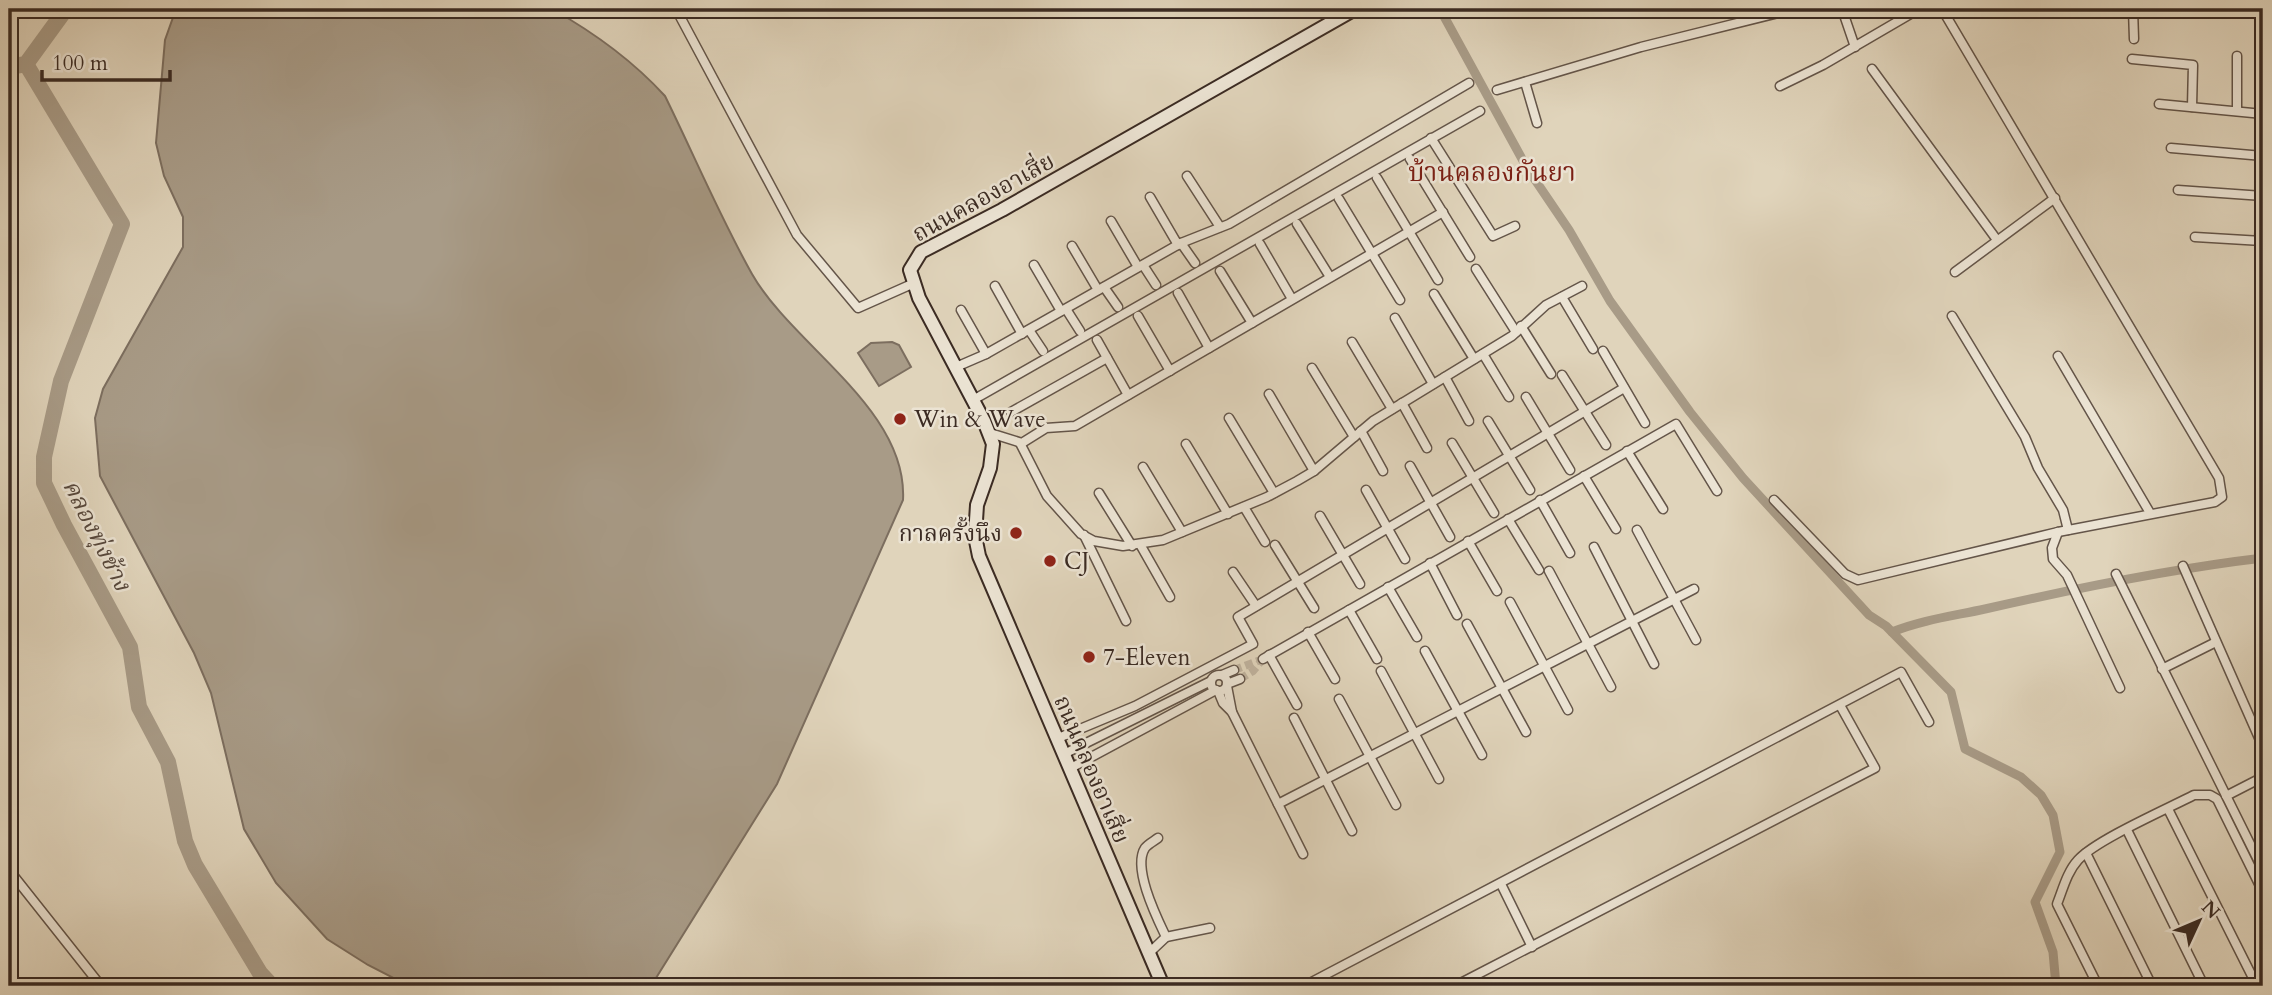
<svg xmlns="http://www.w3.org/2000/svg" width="2272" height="995" viewBox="0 0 2272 995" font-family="Cardo,'Noto Serif Thai',serif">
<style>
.water{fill:#a89b87;stroke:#7c6e5f;stroke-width:2}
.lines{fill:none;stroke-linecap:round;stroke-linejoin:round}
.canal{stroke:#a89b87;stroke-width:9}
.river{stroke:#a89b87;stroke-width:16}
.street-tunnel{stroke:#bfb29d;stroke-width:8;stroke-dasharray:8 4;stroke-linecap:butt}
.street-casing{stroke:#645549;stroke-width:11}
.secondary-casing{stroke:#3b2b23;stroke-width:16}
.street{stroke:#ebe3d3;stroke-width:8}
.secondary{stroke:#ebe3d3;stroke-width:12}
.poi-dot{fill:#8f2418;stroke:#ebe3d3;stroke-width:2.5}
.labels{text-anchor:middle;stroke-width:5;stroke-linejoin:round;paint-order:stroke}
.street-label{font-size:23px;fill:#3b2b23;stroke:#ebe3d3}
.poi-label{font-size:23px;fill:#3b2b23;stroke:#ebe3d3;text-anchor:start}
.water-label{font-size:24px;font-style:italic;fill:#56473c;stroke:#ebe3d3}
.quarter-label{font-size:26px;fill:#7a1f14;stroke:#ebe3d3}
</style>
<rect width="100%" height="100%" fill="#e0d4bb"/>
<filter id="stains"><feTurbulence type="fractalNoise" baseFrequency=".00286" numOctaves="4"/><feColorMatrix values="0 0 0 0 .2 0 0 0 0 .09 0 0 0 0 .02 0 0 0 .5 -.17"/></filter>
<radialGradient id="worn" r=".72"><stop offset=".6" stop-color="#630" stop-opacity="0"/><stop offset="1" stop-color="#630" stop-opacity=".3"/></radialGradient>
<!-- water -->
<g class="water">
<path d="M176,9H552C593,32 634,62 665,96C694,155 720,217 752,274C793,346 908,409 903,500L777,784L651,986H409L368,965L327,939L276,883L244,829L211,693L194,653L100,476L95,418L103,389L183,247V217L164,176L156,143L165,40Z"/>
<polygon points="892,342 899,345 911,367 879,386 858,353 871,343"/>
</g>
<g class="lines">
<!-- canal -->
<g class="canal">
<polyline points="1440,9 1527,168 1569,230 1610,301 1690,412 1743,478 1869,615 1886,626 1951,692 1965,749 2021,777 2041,795 2053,815 2060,852 2035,902 2053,952 2056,986"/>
<path d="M1892,632C1922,620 1953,616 1985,609C2077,588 2169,569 2263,558"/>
</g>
<!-- river -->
<g class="river">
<polyline points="26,64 122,224 61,381 44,457 44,483 64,525 130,647 139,707 168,762 185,841 195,865 260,973 272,986"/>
<polyline points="9,67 26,64 66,9"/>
</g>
<!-- street-tunnel -->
<g class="street-tunnel">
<polyline points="1234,670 1263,659"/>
<polyline points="1240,679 1253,671 1263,659"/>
</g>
<!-- street casing -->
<g class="street-casing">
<g id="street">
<polyline points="676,9 797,235 858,308 912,284"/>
<polyline points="1842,9 1855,47"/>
<polyline points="2133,9 2134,39"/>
<polyline points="2132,59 2193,65 2192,107"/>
<polyline points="1872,69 1997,240"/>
<polyline points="1525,82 1537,123"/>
<polyline points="1780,86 1823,65 1919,9"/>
<polyline points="1497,90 1641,47 1794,9"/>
<polyline points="2159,104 2263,114"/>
<polyline points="2237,111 2237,56"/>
<polyline points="1431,138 1493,236 1515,226"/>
<polyline points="2171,148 2263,156"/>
<polyline points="1410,159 1470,257"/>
<polyline points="1187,176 1220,227"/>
<polyline points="1377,178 1438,280"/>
<polyline points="2178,190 2263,196"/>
<polyline points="1150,197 1178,245"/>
<polyline points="1339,199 1400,300"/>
<polyline points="1111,221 1138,267"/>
<polyline points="1297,224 1330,277"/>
<polyline points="2195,237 2262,241"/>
<polyline points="2259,241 2263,167"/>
<polyline points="1181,243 1195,263"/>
<polyline points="1260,244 1292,299"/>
<polyline points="1072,246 1098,290"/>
<polyline points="1034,265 1061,311"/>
<polyline points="1143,265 1156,285"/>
<polyline points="1476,269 1516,332"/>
<polyline points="1220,271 1252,323"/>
<polyline points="1955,272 2055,198"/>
<polyline points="995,286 1022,334"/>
<polyline points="1104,287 1118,307"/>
<polyline points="1178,293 1209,348"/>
<polyline points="1434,294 1474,359"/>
<polyline points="1562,297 1593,349"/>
<polyline points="1066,309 1080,331"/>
<polyline points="961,310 986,354"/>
<polyline points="1138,316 1170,371"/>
<polyline points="1952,316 2025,437 2038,468 2063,510 2068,530"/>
<polyline points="1395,318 1433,384"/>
<polyline points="1521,326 1551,374"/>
<polyline points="1029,330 1043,351"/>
<polyline points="1097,340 1128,395"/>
<polyline points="1352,342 1392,409"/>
<polyline points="1603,351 1645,423"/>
<polyline points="1483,354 1509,397"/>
<polyline points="2058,356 2150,513"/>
<polyline points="956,367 986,354 1181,243 1229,224 1469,83"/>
<polyline points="1312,368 1354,437"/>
<polyline points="1562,375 1606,445"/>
<polyline points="1445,377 1469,421"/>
<polyline points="1269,394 1314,471"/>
<polyline points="1526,397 1570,470"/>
<polyline points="973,400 1480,111"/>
<polyline points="1402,403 1427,448"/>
<polyline points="1011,412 1107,358"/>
<polyline points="1229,418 1274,493"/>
<polyline points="1488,421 1530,490"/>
<polyline points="1361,431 1383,471"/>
<polyline points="990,433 1022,443 1046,428 1075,426 1443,212"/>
<polyline points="1020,443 1047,496 1081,534 1094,541 1123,546 1163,540 1267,497 1297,481 1314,471 1373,421 1512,336 1546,305 1582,286"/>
<polyline points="1452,443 1494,513"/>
<polyline points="1186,444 1228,514"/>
<polyline points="1627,451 1663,509"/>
<polyline points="1410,466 1450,537"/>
<polyline points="1143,467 1182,532"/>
<polyline points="1584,476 1616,529"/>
<polyline points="1366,490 1405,559"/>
<polyline points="1099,493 1132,546"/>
<polyline points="1540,500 1570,553"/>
<polyline points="1774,500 1845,574 1858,580 2058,532 2215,502 2222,497 2219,478 1942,9"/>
<polyline points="1244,507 1265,542"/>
<polyline points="1320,516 1360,584"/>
<polyline points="1508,519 1539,570"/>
<polyline points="1637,530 1696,640"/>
<polyline points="2058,532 2052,548 2053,559 2067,575 2120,688"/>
<polyline points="1084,535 1126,621"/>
<polyline points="1468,541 1497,591"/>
<polyline points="1275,545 1314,608"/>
<polyline points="1141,546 1170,597"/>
<polyline points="1594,547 1654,664"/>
<polyline points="1430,563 1457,615"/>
<polyline points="2183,566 2263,747"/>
<polyline points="1549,571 1611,687"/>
<polyline points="1233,572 1256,606"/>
<polyline points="2116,574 2263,870"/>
<polyline points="1388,587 1417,637"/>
<polyline points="1510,602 1568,710"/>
<polyline points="1349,610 1377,659"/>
<polyline points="1467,624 1526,732"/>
<polyline points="1308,632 1335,679"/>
<polyline points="1425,651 1482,755"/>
<polyline points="1269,655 1297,705"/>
<polyline points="1263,659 1676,424 1717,491"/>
<polyline points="2162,669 2216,642"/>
<polyline points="1381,671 1439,779"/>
<circle cx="1219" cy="683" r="8"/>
<polyline points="1222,675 1234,670"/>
<polyline points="1227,684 1240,679"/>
<polyline points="1227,686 1232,712"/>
<polyline points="1218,691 1223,703 1232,712 1303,854"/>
<polyline points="1339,699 1396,805"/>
<polyline points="1294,718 1352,831"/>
<polyline points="1056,739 1135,706 1253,644 1238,617 1624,388"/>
<polyline points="1064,754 1211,681"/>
<polyline points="1069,769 1216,690"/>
<polyline points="2226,796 2263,777"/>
<polyline points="1278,804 1694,589"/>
<polyline points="2168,809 2257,986"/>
<polyline points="2127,830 2204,986"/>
<polyline points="2086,853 2152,986"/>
<polyline points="9,870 101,986"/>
<polyline points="1501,884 1532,947"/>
<polyline points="1166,937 1210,928"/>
<path d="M1148,954L1166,937C1157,918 1132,868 1145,848C1148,844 1154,841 1158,838"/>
<polyline points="1304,986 1901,672 1929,722"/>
<polyline points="1455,986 1875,768 1841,707"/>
<path d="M2098,986L2057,904C2063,889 2067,872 2078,860C2096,840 2167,809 2194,795H2210L2217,799L2263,892"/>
</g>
</g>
<!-- secondary casing -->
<g class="secondary-casing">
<polyline id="secondary" points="1163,986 979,556 975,536 977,505 990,468 993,444 984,421 919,298 910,270 921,252 1002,210 1355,9"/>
</g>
<!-- street -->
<use href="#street" class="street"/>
<!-- secondary -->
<use href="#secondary" class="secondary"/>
</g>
<!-- markers -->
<g class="poi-dot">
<circle cx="900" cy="419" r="7"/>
<circle cx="1016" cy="533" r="7"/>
<circle cx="1050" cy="561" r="7"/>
<circle cx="1089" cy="657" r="7"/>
</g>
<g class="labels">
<!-- street labels -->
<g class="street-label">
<text transform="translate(983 197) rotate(-29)" y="8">ถนนคลองอาเสี่ย</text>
<text transform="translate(1092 769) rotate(67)" y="8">ถนนคลองอาเสี่ย</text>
</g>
<!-- poi labels -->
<g class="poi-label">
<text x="914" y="427">Win &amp; Wave</text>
<text x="1002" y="541" text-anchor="end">กาลครั้งนึง</text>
<text x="1064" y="569">CJ</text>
<text x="1103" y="665">7-Eleven</text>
</g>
<!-- water labels -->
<g class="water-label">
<text transform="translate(97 535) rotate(63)" y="8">คลองทุ่งช้าง</text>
</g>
<!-- quarter labels -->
<g class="quarter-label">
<text x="1492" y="181">บ้านคลองกันยา</text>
</g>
</g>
<!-- margin -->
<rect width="2272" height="995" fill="none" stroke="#e0d4bb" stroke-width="35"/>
<rect x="10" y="10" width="2251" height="974" fill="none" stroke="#3b2b23" stroke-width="3.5"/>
<rect x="18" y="18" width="2237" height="960" fill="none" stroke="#3b2b23" stroke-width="2"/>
<!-- north arrow -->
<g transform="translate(2199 921) rotate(46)" stroke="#ebe3d3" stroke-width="5" paint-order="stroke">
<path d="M0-5L12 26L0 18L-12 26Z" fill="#3b2b23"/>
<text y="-10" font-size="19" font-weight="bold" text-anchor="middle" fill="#3b2b23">N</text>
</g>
<!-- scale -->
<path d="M42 70v10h128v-10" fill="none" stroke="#3b2b23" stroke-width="3.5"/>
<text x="52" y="70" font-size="21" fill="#3b2b23" stroke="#ebe3d3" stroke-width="5" paint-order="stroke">100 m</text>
<rect width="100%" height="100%" filter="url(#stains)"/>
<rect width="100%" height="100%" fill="url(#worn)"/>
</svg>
